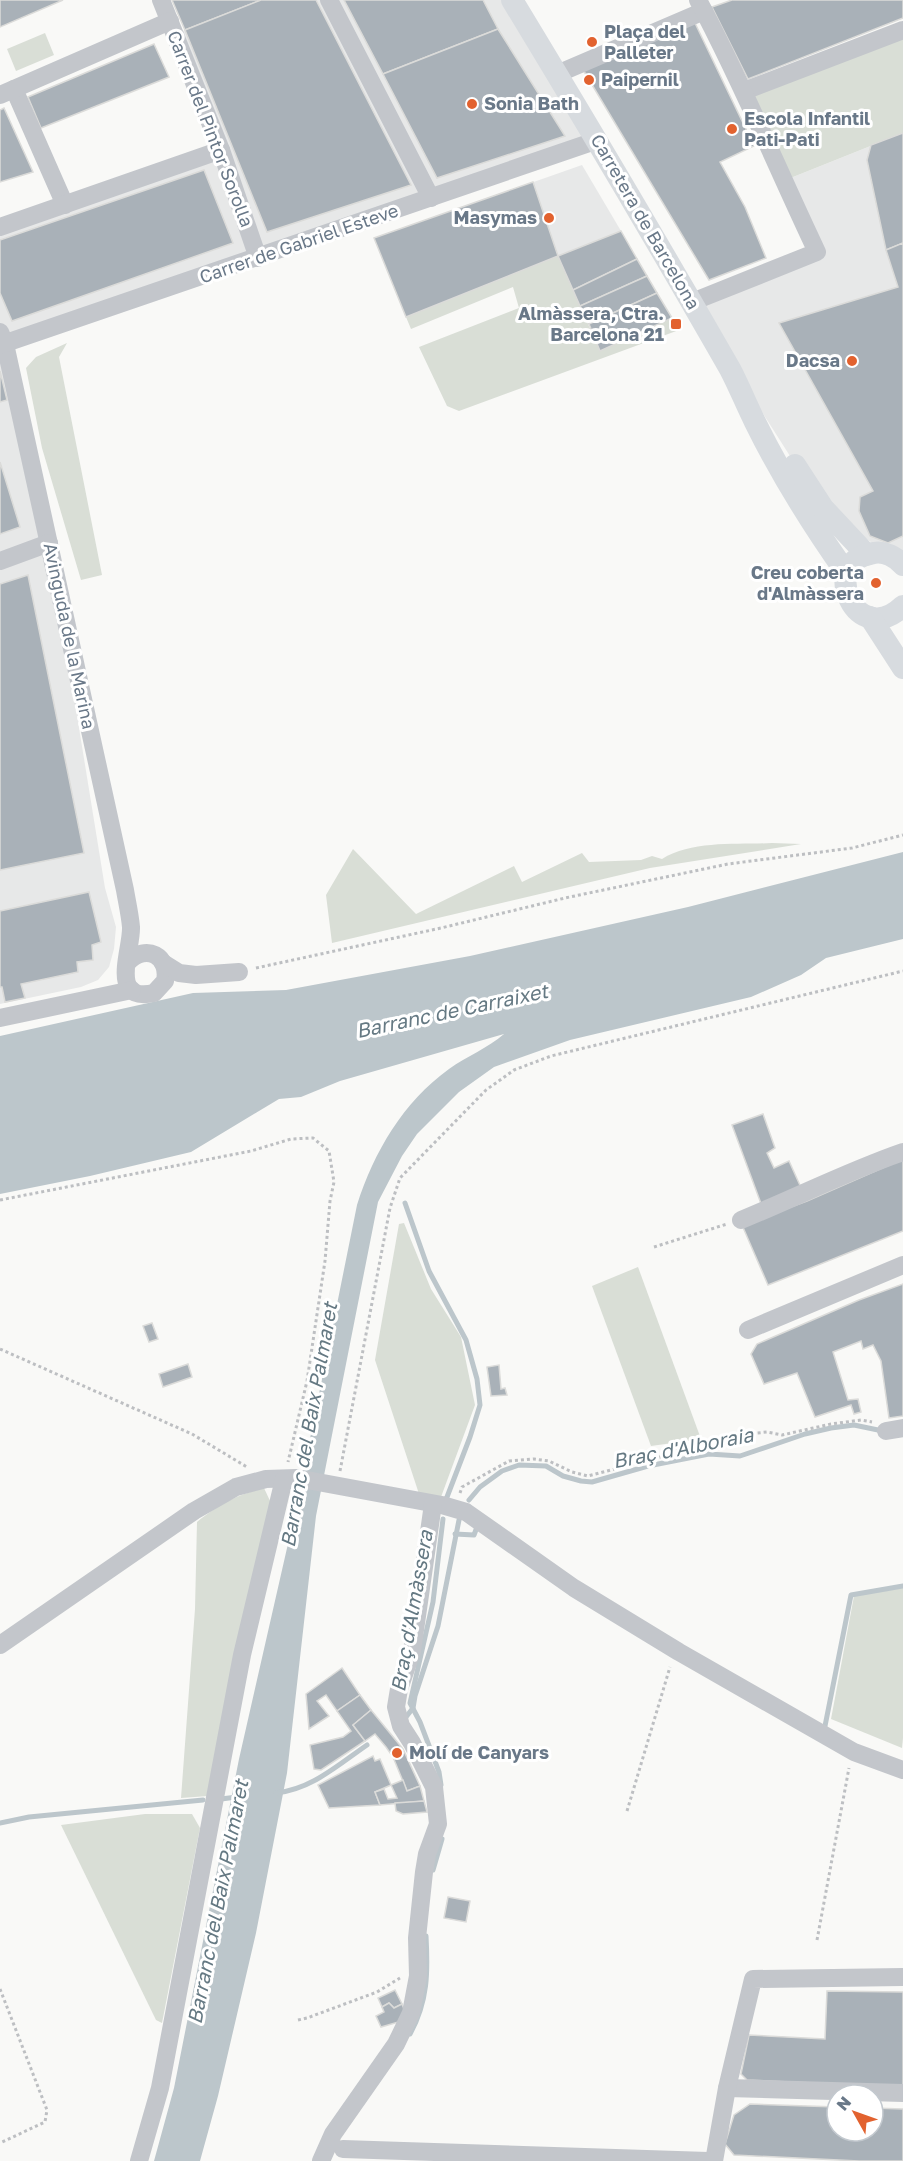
<svg xmlns="http://www.w3.org/2000/svg" width="903" height="2161" viewBox="0 0 903 2161" font-family="'Golos Text',sans-serif">
<style>
.built{fill:#e7e8e8}
.green{fill:#d9ded6}
.water{fill:#bcc6cb}
.lines{fill:none;stroke-linecap:round;stroke-linejoin:round}
.stream{stroke:#bcc6cb;stroke-width:5}
.building{fill:#a9b1b8;stroke:#dbdbd9;stroke-width:1.5}
.path{stroke:#bdbfc2;stroke-width:3;stroke-dasharray:3 3;stroke-linecap:butt}
.minor{stroke:#c3c6cb;stroke-width:18}
.major{stroke:#d7dbdf;stroke-width:22}
.poi-dot{fill:#e2622f;stroke:#fff;stroke-width:2}
.labels{text-anchor:middle;stroke-width:6;stroke-linejoin:round;paint-order:stroke}
.poi-label{font-size:18px;font-weight:bold;fill:#697888;stroke:#fff;text-anchor:start}
.street-label{font-size:18px;fill:#697888;stroke:#fff}
.water-label{font-size:20px;font-style:italic;fill:#657983;stroke:#fff}
</style>
<rect width="100%" height="100%" fill="#f9f9f7"/>
<!-- built -->
<g class="built">
<polygon points="261,0 502,0 598,140 5,344 49,543 105,888 116,927 114,949 109,967 98,980 81,987 0,1004 0,227 221,150 175,34"/>
<polygon points="903,133 903,565 823,508 692,302 817,252 783,181"/>
<polygon points="582,165 621,231 406,317 374,238"/>
</g>
<!-- green -->
<g class="green">
<polygon points="45,33 54,55 16,71 7,49"/>
<polygon points="903,35 903,133 783,181 744,91"/>
<polygon points="558,256 600,351 672,318 679,330 459,411 447,406 419,347 519,308 513,287 411,329 406,317"/>
<polygon points="67,343 59,357 102,575 81,580 42,448 26,368 36,357"/>
<path d="M772,843L801,844L650,868L332,943L326,895L353,849L416,914L514,866L522,882L582,853L589,862L641,860L652,856L662,859C693,840 737,845 772,843Z"/>
<polygon points="404,1223 431,1289 461,1337 475,1405 441,1497 419,1494 375,1360 399,1224"/>
<polygon points="638,1267 701,1439 651,1446 592,1286"/>
<path d="M264,1488L271,1503L208,1796L181,1798L195,1609L197,1522C221,1503 235,1496 264,1488Z"/>
<polygon points="903,1588 903,1738 902,1748 831,1719 854,1596"/>
<polygon points="145,1814 192,1814 200,1828 162,2023 156,2020 61,1825"/>
</g>
<!-- water -->
<path class="water" d="M903,852V939L826,958L801,975L751,997L570,1040L494,1067L459,1092L417,1134L402,1156L378,1202L316,1516L287,1773L256,1933L218,2096L200,2161H154L174,2088L239,1759L295,1513L357,1205C374,1152 403,1102 449,1069C467,1056 488,1048 504,1034L340,1081L301,1097L279,1099L191,1152L90,1176L0,1194V1036L193,993L286,990L470,956L688,907Z"/>
<g class="lines">
<!-- stream -->
<g class="stream">
<polyline points="405,1203 429,1271 466,1340 477,1379 480,1405 470,1437 447,1497"/>
<polyline points="469,1500 480,1487 502,1471 519,1465 546,1466 563,1476 581,1481 592,1482 648,1466 709,1454 740,1456 805,1434 831,1428 854,1425 878,1430"/>
<polyline points="455,1534 474,1535 477,1527"/>
<polyline points="406,1717 413,1708 415,1696 438,1626 459,1520"/>
<polyline points="825,1726 851,1595 903,1586"/>
<polyline points="441,1785 439,1772 420,1722 410,1703 433,1602 443,1519"/>
<path d="M276,1793C312,1789 338,1765 367,1745"/>
<polyline points="221,1799 237,1797"/>
<polyline points="0,1823 29,1817 203,1800"/>
<polyline points="433,1870 442,1839"/>
<path d="M410,2034C428,2001 428,1972 426,1936"/>
</g>
</g>
<!-- building -->
<g class="building">
<polygon points="0,0 63,0 0,27"/>
<polygon points="172,0 261,0 185,30"/>
<polygon points="261,0 316,0 411,185 267,232 185,30"/>
<polygon points="344,0 483,0 498,29 383,74"/>
<polygon points="732,0 903,0 903,18 748,79 712,7"/>
<polygon points="694,21 754,146 720,162 745,207 766,258 709,280 582,68"/>
<polygon points="498,29 565,136 437,178 383,74"/>
<polygon points="154,44 169,77 41,128 28,97"/>
<polygon points="4,108 33,172 0,182 0,110"/>
<polygon points="903,133 903,243 886,250 867,160 871,145"/>
<polygon points="204,170 233,243 12,321 0,293 0,240"/>
<polygon points="533,182 558,256 406,317 374,238"/>
<polygon points="621,231 637,259 573,290 558,256"/>
<polygon points="903,243 903,536 888,543 870,536 859,511 860,497 873,491 779,323 898,287 886,250"/>
<polygon points="637,259 647,276 580,306 573,290"/>
<polygon points="647,276 657,293 589,324 580,306"/>
<polygon points="657,293 672,318 600,351 589,324"/>
<polygon points="0,371 7,400 0,402"/>
<polygon points="0,462 20,527 0,534"/>
<polygon points="28,575 84,853 0,870 0,584"/>
<polygon points="89,892 101,942 92,945 93,960 77,962 78,972 21,984 25,998 5,1002 2,987 0,987 0,911"/>
<polygon points="763,1114 775,1148 767,1153 774,1168 789,1161 803,1192 763,1209 732,1125"/>
<polygon points="903,1159 903,1231 768,1285 742,1225 807,1201"/>
<polygon points="903,1284 903,1416 889,1418 881,1361 873,1345 863,1349 861,1341 833,1352 848,1400 858,1399 861,1412 854,1414 851,1405 815,1417 797,1373 764,1384 751,1354 757,1344 859,1300"/>
<polygon points="152,1323 158,1339 149,1342 143,1326"/>
<polygon points="188,1364 192,1377 163,1387 159,1374"/>
<polygon points="499,1365 501,1389 505,1388 507,1395 491,1396 487,1367"/>
<polygon points="342,1668 360,1695 337,1711 326,1695 317,1701 329,1716 309,1729 306,1694"/>
<polygon points="360,1695 371,1710 353,1725 365,1741 321,1770 314,1769 310,1745 343,1737 351,1731 337,1711"/>
<polygon points="371,1710 403,1749 420,1786 407,1791 393,1757 386,1747 375,1734 365,1741 353,1725"/>
<polygon points="373,1756 375,1761 380,1759 391,1785 375,1792 380,1805 329,1808 318,1785"/>
<polygon points="403,1780 407,1791 420,1786 424,1801 380,1805 375,1792 384,1789 388,1799 397,1798 391,1785"/>
<polygon points="424,1801 427,1812 403,1814 396,1811 395,1803"/>
<polygon points="448,1897 470,1901 466,1922 444,1918"/>
<polygon points="395,1990 402,2004 394,2008 389,2003 382,2007 378,1998"/>
<polygon points="827,1991 903,1992 903,2087 747,2080 741,2074 749,2035 825,2039"/>
<polygon points="389,2003 394,2008 402,2004 404,2009 402,2021 381,2027 376,2016 384,2012 382,2007"/>
<polygon points="750,2104 837,2107 837,2131 873,2131 873,2108 903,2109 903,2161 859,2161 734,2155 725,2144 734,2115"/>
</g>
<g class="lines">
<!-- path -->
<g class="path">
<polyline points="256,968 441,928 565,898 728,864 852,848 903,835"/>
<polyline points="0,1200 251,1151 291,1139 313,1138 329,1151 334,1182 330,1201 325,1261 307,1381 288,1462"/>
<polyline points="654,1247 727,1224"/>
<polyline points="0,1349 192,1434 247,1467"/>
<polyline points="340,1471 390,1208 400,1178 486,1090 514,1070 551,1056 903,971"/>
<polyline points="460,1493 462,1487 509,1461 534,1459 549,1461 572,1472 588,1476 660,1457 690,1444 729,1436 767,1432 782,1435 831,1424 861,1420 872,1422"/>
<polyline points="627,1811 670,1667"/>
<polyline points="817,1940 849,1768"/>
<polyline points="0,1989 47,2110 45,2122 0,2143"/>
<polyline points="298,2020 307,2018 377,1992 400,1978"/>
</g>
<!-- minor -->
<g class="minor">
<polyline points="161,0 221,150 258,258"/>
<polyline points="329,0 431,198"/>
<polyline points="557,74 704,11"/>
<polyline points="14,89 65,205"/>
<polyline points="744,91 903,30"/>
<polyline points="0,95 170,21"/>
<polyline points="0,227 221,150"/>
<path d="M692,302L817,252C777,168 742,82 698,0"/>
<path d="M0,332L5,344L125,890C127,902 130,915 131,927C132,950 108,1003 154,993L165,981C170,956 146,943 128,962"/>
<polyline points="0,345 598,140"/>
<polyline points="0,561 49,543"/>
<polyline points="163,963 179,973 196,975 239,972"/>
<polyline points="0,1018 132,990"/>
<path d="M741,1220C795,1198 848,1171 903,1152"/>
<polyline points="748,1330 903,1265"/>
<polyline points="886,1431 903,1428"/>
<polyline points="0,1645 194,1511 236,1487 266,1479 296,1478 442,1505 466,1512 574,1588 679,1652 854,1752 903,1770"/>
<polyline points="727,2088 903,2093"/>
<polyline points="343,2149 708,2161"/>
<polyline points="139,2161 160,2088 242,1655 284,1479"/>
<polyline points="321,2161 333,2134 396,2044 411,2013 418,1976 417,1938 424,1872 427,1854 438,1824 434,1787 412,1743 401,1726 396,1707 399,1689 412,1651 433,1504"/>
<polyline points="714,2161 727,2088 753,1979 903,1977"/>
</g>
<!-- major -->
<g class="major">
<path d="M512,0C586,122 659,245 730,369C739,386 746,404 755,422C781,475 813,526 847,574"/>
<polyline points="795,465 823,508 867,555"/>
<path d="M903,565C896,557 885,551 874,553C817,560 856,651 903,606"/>
<polyline points="870,617 903,668"/>
</g>
</g>
<!-- markers -->
<g class="poi-dot">
<circle cx="592" cy="42" r="6"/>
<circle cx="589" cy="80" r="6"/>
<circle cx="472" cy="104" r="6"/>
<circle cx="732" cy="129" r="6"/>
<circle cx="549" cy="218" r="6"/>
<rect x="670" y="318" width="12" height="12" rx="3"/>
<circle cx="852" cy="361" r="6"/>
<circle cx="876" cy="583" r="6"/>
<circle cx="397" cy="1753" r="6"/>
</g>
<g class="labels">
<!-- poi labels -->
<g class="poi-label">
<text x="604" y="38">Plaça del<tspan x="604" dy="21">Palleter</tspan></text>
<text x="601" y="86">Paipernil</text>
<text x="484" y="110">Sonia Bath</text>
<text x="744" y="125">Escola Infantil<tspan x="744" dy="21">Pati-Pati</tspan></text>
<text x="537" y="224" text-anchor="end">Masymas</text>
<text x="664" y="320" text-anchor="end">Almàssera, Ctra.<tspan x="664" dy="21">Barcelona 21</tspan></text>
<text x="840" y="367" text-anchor="end">Dacsa</text>
<text x="864" y="579" text-anchor="end">Creu coberta<tspan x="864" dy="21">d'Almàssera</tspan></text>
<text x="409" y="1759">Molí de Canyars</text>
</g>
<!-- street labels -->
<g class="street-label">
<text transform="translate(210 129) rotate(69)" y="6">Carrer del Pintor Sorolla</text>
<text transform="translate(645 222) rotate(60)" y="6">Carretera de Barcelona</text>
<text transform="translate(299 244) rotate(-19)" y="6">Carrer de Gabriel Esteve</text>
<text transform="translate(69 636) rotate(78)" y="6">Avinguda de la Marina</text>
</g>
<!-- water labels -->
<g class="water-label">
<text transform="translate(452 1011) rotate(-12)" y="7">Barranc de Carraixet</text>
<text transform="translate(309 1425) rotate(-80)" y="7">Barranc del Baix Palmaret</text>
<text transform="translate(683 1448) rotate(-11)" y="7">Braç d'Alboraia</text>
<text transform="translate(412 1611) rotate(-80)" y="7">Braç d'Almàssera</text>
<text transform="translate(218 1902) rotate(-79)" y="7">Barranc del Baix Palmaret</text>
</g>
</g>
<!-- north arrow -->
<g transform="translate(855 2113) rotate(310)"><circle r="28" fill="#ffffff" stroke="#c3c9cf" stroke-width="1.5"/>
<path d="M0-4.5L10 22L0 15L-10 22Z" fill="#e2622f"/>
<text y="-9" font-size="16" font-weight="bold" text-anchor="middle" fill="#697888">N</text>
</g>
</svg>
